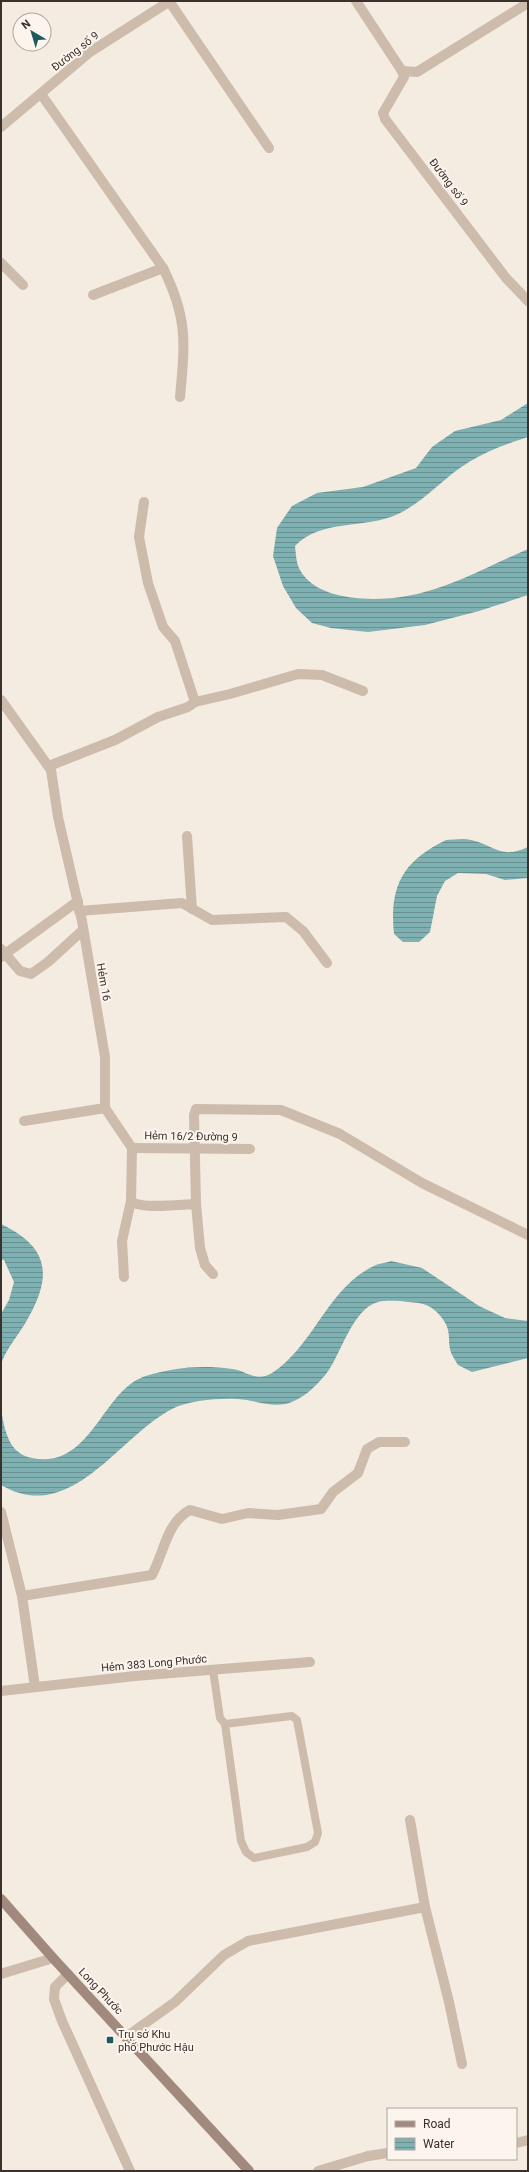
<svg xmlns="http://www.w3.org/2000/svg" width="529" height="2172" viewBox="0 0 529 2172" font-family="Roboto,sans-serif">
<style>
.water{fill:url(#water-rules)}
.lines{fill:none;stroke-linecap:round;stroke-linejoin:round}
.lane{stroke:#cdbbac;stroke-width:8}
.street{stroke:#cdbbac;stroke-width:10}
.secondary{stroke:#a18a7d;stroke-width:10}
.poi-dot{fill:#1f5a5e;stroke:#fbf5ee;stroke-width:1.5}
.labels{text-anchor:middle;stroke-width:4;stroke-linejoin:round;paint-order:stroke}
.street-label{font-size:11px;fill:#3b302b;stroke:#fbf5ee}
.poi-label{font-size:11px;fill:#3b302b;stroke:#fbf5ee;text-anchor:start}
</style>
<defs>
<pattern id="water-rules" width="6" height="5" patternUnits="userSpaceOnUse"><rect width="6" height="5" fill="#7fb0b2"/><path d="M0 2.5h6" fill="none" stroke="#699091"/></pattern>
</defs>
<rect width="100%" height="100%" fill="#f4ebe1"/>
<!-- water -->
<g class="water">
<path d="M528,403V437C508,443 487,451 469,462C444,477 424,502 398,514C364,530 322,518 295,546C296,554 296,563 300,570C319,605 388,602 421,593C458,584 493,564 528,549V595L479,611L425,625L368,632L331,628L312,623L296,608L283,586L273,556L277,528L292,506L317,493L363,487L416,468L432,447L455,431L501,420Z"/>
<path d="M446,840C453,840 463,838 471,840C495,845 500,860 528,847V878L505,880L486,874L458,873L445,881L437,896L430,932L419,942H403L394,934C389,886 403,861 446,840Z"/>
<path d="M1,1224C49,1247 53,1275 27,1320C19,1335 7,1347 1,1364V1314L9,1300L14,1282L4,1260L1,1259Z"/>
<path d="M391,1261L422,1268L479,1306L505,1318L528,1321V1358L472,1372L458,1365C455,1360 451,1354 450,1349C448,1336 451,1330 442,1318C432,1305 424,1303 408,1302C399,1301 388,1300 378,1302C352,1309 341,1355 326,1374C318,1384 306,1396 294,1401C276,1410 256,1400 238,1399C219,1398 189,1400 172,1409C118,1437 71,1526 1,1485V1408C4,1428 8,1454 32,1458C92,1470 102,1389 146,1376C176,1367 201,1365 232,1369C246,1370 255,1383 272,1373C314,1346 328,1287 374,1266C379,1263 386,1263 391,1261Z"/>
</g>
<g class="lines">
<!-- lane -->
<polyline class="lane" points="213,1670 220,1718 225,1724 241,1841 246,1852 254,1858 307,1847 315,1842 318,1833 297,1720 292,1716 225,1724"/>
<!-- street -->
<g class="street">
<polyline points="169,1 269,148"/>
<polyline points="356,1 402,71 404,77 383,113 385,119 506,278 528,301"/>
<polyline points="402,71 417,72 528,3"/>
<path d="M41,94L163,268C188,318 185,343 180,397"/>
<polyline points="1,127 90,52 170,1"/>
<polyline points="1,263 23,285"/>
<polyline points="93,295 163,268"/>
<polyline points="1,700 51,770 58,817 82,921 105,1057 105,1108 132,1148 131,1201 122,1241 124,1277"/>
<polyline points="195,702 230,694 298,674 322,675 363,691"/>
<polyline points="49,766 115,740 158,717 188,707 195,702 175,641 163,627 148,583 139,537 144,502"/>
<polyline points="187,836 192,909"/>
<polyline points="79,911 182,903 212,920 286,917 303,931 327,963"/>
<polyline points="1,949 20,971 31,974 48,962 83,930"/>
<polyline points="1,957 78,901"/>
<polyline points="24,1121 105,1108"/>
<polyline points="132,1148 250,1149"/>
<path d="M131,1201C140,1210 183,1204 196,1204"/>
<polyline points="213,1274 205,1265 200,1248 196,1204 194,1115 196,1109 281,1110 340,1134 422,1183 528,1235"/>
<polyline points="1,1512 22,1596 35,1687"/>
<path d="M22,1596L152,1575C164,1553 166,1523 190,1510L222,1519L248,1513L278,1515L321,1509L333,1492L358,1473L367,1449L379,1442H405"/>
<polyline points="1,1691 135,1676 310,1662"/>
<polyline points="425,1907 449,2002 462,2064"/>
<polyline points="1,1974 53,1958"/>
<polyline points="68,1974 55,1987 54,1999 62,2021 130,2171"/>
<polyline points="126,2037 175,2002 224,1955 248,1941 425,1907 410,1820"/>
<polyline points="516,2143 528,2140"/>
<polyline points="318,2171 368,2156 388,2153"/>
</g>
<!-- secondary -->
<polyline class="secondary" points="1,1899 53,1958 249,2171"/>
</g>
<!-- markers -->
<rect class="poi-dot" x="106" y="2036" width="8" height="8" rx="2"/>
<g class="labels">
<!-- street labels -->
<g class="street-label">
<text transform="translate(75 51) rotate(-38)" y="4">Đường số 9</text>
<text transform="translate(449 182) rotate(53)" y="4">Đường số 9</text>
<text transform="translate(104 982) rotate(80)" y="4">Hẻm 16</text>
<text transform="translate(191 1136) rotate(1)" y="4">Hẻm 16/2 Đường 9</text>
<text transform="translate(154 1663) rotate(-5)" y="4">Hẻm 383 Long Phước</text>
<text transform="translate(101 1991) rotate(47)" y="4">Long Phước</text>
</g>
<!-- poi labels -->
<g class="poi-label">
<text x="118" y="2038">Trụ sở Khu<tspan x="118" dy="13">phố Phước Hậu</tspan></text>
</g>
</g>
<!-- border -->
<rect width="529" height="2172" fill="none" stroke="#3b302b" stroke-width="4"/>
<!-- legend -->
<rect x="387" y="2108" width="130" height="52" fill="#fbf5ee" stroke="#aea6a0"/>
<rect x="395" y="2121" width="20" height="6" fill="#a18a7d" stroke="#aea6a0"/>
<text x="423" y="2128" font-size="12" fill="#3b302b">Road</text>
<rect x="395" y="2138" width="20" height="12" fill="url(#water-rules)" stroke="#aea6a0"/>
<text x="423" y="2148" font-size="12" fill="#3b302b">Water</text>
<!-- north arrow -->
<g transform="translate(32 32) rotate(322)"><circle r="19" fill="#fbf5ee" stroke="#aea6a0"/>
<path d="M0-3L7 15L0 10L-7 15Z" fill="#1f5a5e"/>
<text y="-6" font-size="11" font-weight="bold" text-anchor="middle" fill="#3b302b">N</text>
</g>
</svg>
